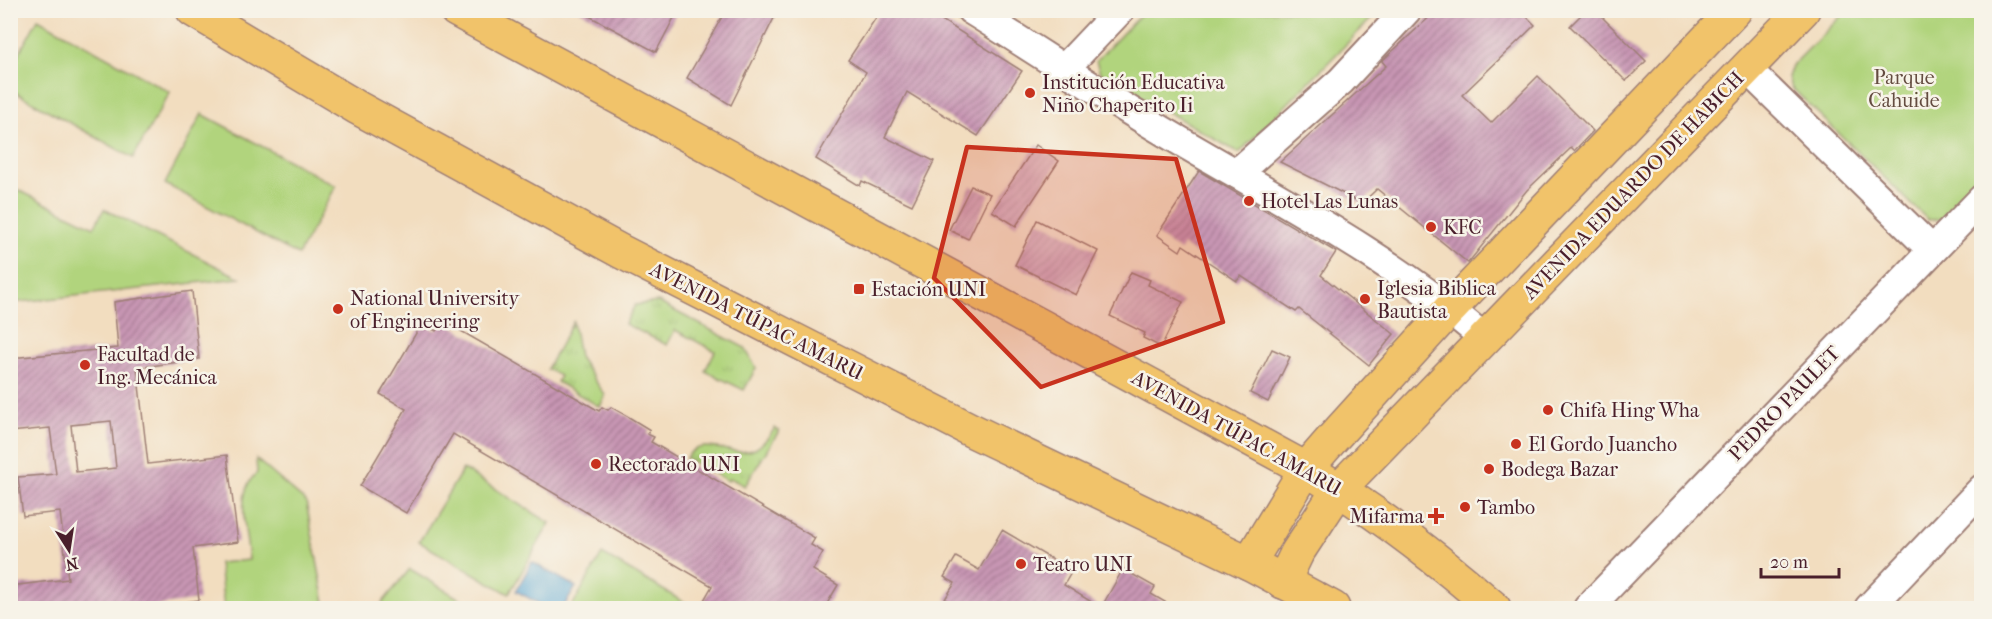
<svg xmlns="http://www.w3.org/2000/svg" width="1992" height="619" viewBox="0 0 1992 619" font-family="'IM FELL French Canon',serif">
<style>
.grass{fill:url(#grass-tufts);stroke:#7e7a54;stroke-width:1.5}
.green{fill:#b1d47d;stroke:#7e7a54;stroke-width:1.5}
.water{fill:#5ca7d4;stroke:#536380;stroke-width:1.5}
.building{fill:url(#building-hatch);fill-rule:evenodd}
.lines{fill:none;stroke-linecap:round;stroke-linejoin:round}
.street-casing{stroke:#9e7e75;stroke-width:32}
.primary-casing{stroke:#9e7e75;stroke-width:36}
.street{stroke:#fff;stroke-width:28}
.primary{stroke:#f1c36a;stroke-width:33}
.marked{fill:#c8321e;fill-opacity:0.2;stroke:#c8321e;stroke-width:4.5;stroke-linejoin:round}
.poi-dot{fill:#c8321e;stroke:#f7f3e8;stroke-width:2}
.labels{text-anchor:middle;stroke-width:5;stroke-linejoin:round;paint-order:stroke}
.park-label{font-size:20px;fill:#644c40;stroke:#f7f3e8}
.poi-label{font-size:20px;fill:#4a1f2b;stroke:#f7f3e8;text-anchor:start}
.street-label{font-size:20px;fill:#4a1f2b;stroke:#f7f3e8}
</style>
<defs>
<pattern id="grass-tufts" width="24" height="20" patternUnits="userSpaceOnUse" patternTransform="scale(1.5)"><rect width="24" height="20" fill="#b1d47d"/><path d="M3 7l-1-3M5 7V3M7 7l1-3M15 17l-1-3M17 17v-4M19 17l1-3" fill="none" stroke="#9ab66c"/></pattern>
<pattern id="building-hatch" width="6" height="6" patternUnits="userSpaceOnUse" patternTransform="scale(1.5)"><rect width="6" height="6" fill="#c896b4"/><path d="M-1 1l2-2M0 6l6-6M5 7l2-2" fill="none" stroke="#a47a93"/></pattern>
</defs>
<rect width="100%" height="100%" fill="#f7f3e8"/>
<filter id="ink" filterUnits="userSpaceOnUse"><feTurbulence type="fractalNoise" baseFrequency=".0167" numOctaves="2"/><feDisplacementMap in="SourceGraphic" scale="12" xChannelSelector="R" yChannelSelector="G"/><feConvolveMatrix kernelMatrix="1 2 1 2 8 2 1 2 1" color-interpolation-filters="sRGB"/></filter>
<filter id="wash" filterUnits="userSpaceOnUse"><feTurbulence type="fractalNoise" baseFrequency=".008" numOctaves="4" result="noise"/><feDisplacementMap in="SourceGraphic" scale="24" xChannelSelector="R" yChannelSelector="G"/><feGaussianBlur stdDeviation="1.35" result="paint"/><feColorMatrix in="noise" values="0 0 0 0 0 0 0 0 0 0 0 0 0 0 0 0 0 1.4 0 .05"/><feComposite in="paint" operator="in"/></filter>
<g filter="url(#wash)">
<rect width="100%" height="100%" fill="#f2ddbf"/>
<!-- grass -->
<g class="grass">
<polygon points="658,302 745,348 756,368 744,390 705,371 715,351 675,330 667,345 625,324 635,305"/>
<polygon points="573,322 579,357 605,395 600,407 557,382 560,376 547,369"/>
<path d="M775,428L779,431L745,486L730,478L728,481L686,458C701,433 733,460 755,449C764,444 769,436 775,428Z"/>
</g>
<!-- green -->
<g class="green">
<polygon points="1144,11 1379,11 1239,153 1100,73 1096,61"/>
<polygon points="1846,11 1981,11 1981,180 1943,219 1928,220 1791,87 1788,77 1792,66"/>
<polygon points="38,19 170,92 133,158 11,90 11,68"/>
<polygon points="202,114 336,186 298,255 165,184"/>
<polygon points="10,186 94,227 104,209 240,278 11,303"/>
<path d="M256,459L306,502L326,608H224L219,563L249,560C247,534 234,491 257,473Z"/>
<polygon points="463,469 550,523 509,594 419,542"/>
<polygon points="602,554 694,608 571,608"/>
<polygon points="410,569 475,608 378,608"/>
</g>
<!-- water -->
<polygon class="water" points="532,562 576,587 563,608 547,608 516,591"/>
<g id="blocks">
<!-- building -->
<g class="building">
<polygon points="578,10 678,10 656,52"/>
<polygon points="726,10 778,10 731,105 687,78"/>
<polygon points="881,10 926,10 1022,71 978,136 907,92 885,137 934,161 912,205 862,181 860,186 816,159 866,72 848,60"/>
<polygon points="1437,10 1520,10 1535,25 1462,95 1491,123 1538,76 1593,131 1574,151 1571,148 1527,190 1468,263 1377,189 1362,203 1280,162 1386,66 1382,61"/>
<polygon points="1586,10 1595,10 1646,61 1626,81 1570,26"/>
<polygon points="1036,145 1059,161 1016,226 992,211"/>
<polygon points="1199,171 1336,252 1321,275 1394,334 1369,365 1299,309 1296,312 1241,276 1237,281 1183,245 1180,251 1157,235"/>
<polygon points="971,186 990,194 968,239 949,230"/>
<polygon points="1037,220 1098,251 1076,295 1015,265"/>
<polygon points="1131,272 1150,280 1148,285 1183,302 1161,347 1143,338 1145,333 1110,316"/>
<path d="M192,291L199,359L137,368L148,464L227,455L238,542L193,548L199,600L135,609H10V586L68,579L60,512L23,516L18,477L56,474L50,428L10,432V358L118,348L114,302ZM111,421L116,468L76,472L71,425Z"/>
<polygon points="442,320 599,411 602,407 608,410 611,407 627,416 650,430 647,434 654,437 651,442 815,538 811,545 823,552 813,570 838,585 824,609 699,609 712,586 453,434 406,513 360,486 406,409 380,394 422,323 436,331"/>
<polygon points="1272,349 1290,357 1268,402 1250,393"/>
<polygon points="1002,530 1072,571 1064,585 1101,608 1123,569 1155,587 1151,594 1177,609 961,609 945,599 955,583 944,577 956,557 979,570"/>
</g>
</g>
</g>
<g filter="url(#ink)">
<use href="#blocks" fill-opacity="0" stroke="#9e7e75" stroke-width="1.5"/>
<g class="lines">
<!-- street casing -->
<g class="street-casing">
<g id="street">
<path d="M971,10C1031,47 1089,86 1148,122C1262,191 1383,250 1484,338"/>
<polyline points="1065,68 1120,10"/>
<polyline points="1747,69 1932,250"/>
<polyline points="1237,173 1341,81 1407,10"/>
<polyline points="1588,608 1982,199"/>
<polyline points="1869,608 1982,489"/>
</g>
</g>
<!-- primary casing -->
<g class="primary-casing">
<g id="primary">
<polyline points="193,10 358,108 620,251 971,430 1249,563 1333,608"/>
<path d="M456,10L1306,469C1373,509 1436,557 1494,608"/>
<polyline points="1249,563 1306,469 1333,438 1450,309 1735,10"/>
<polyline points="1283,582 1297,553 1339,489 1803,10"/>
</g>
</g>
<!-- street -->
<use href="#street" class="street"/>
<!-- primary -->
<use href="#primary" class="primary"/>
</g>
</g>
<!-- marked area -->
<path class="marked" d="M967,147L1176,159L1223,322L1041,387L934,278Z"/>
<!-- markers -->
<g class="poi-dot">
<circle cx="1030" cy="93" r="6"/>
<circle cx="1249" cy="201" r="6"/>
<circle cx="1431" cy="227" r="6"/>
<rect x="853" y="283" width="12" height="12" rx="3"/>
<circle cx="1365" cy="299" r="6"/>
<circle cx="338" cy="309" r="6"/>
<circle cx="85" cy="365" r="6"/>
<circle cx="1548" cy="410" r="6"/>
<circle cx="1516" cy="444" r="6"/>
<circle cx="596" cy="464" r="6"/>
<circle cx="1489" cy="469" r="6"/>
<circle cx="1465" cy="507" r="6"/>
<path d="M1433 507h6v6h6v6h-6v6h-6v-6h-6v-6h6z"/>
<circle cx="1021" cy="564" r="6"/>
</g>
<g class="labels">
<!-- park labels -->
<g class="park-label">
<text x="1904" y="84">Parque<tspan x="1904" dy="23">Cahuide</tspan></text>
</g>
<!-- poi labels -->
<g class="poi-label">
<text x="1042" y="89">Institución Educativa<tspan x="1042" dy="23">Niño Chaperito Ii</tspan></text>
<text x="1261" y="208">Hotel Las Lunas</text>
<text x="1443" y="234">KFC</text>
<text x="1377" y="295">Iglesia Biblica<tspan x="1377" dy="23">Bautista</tspan></text>
<text x="871" y="296">Estación UNI</text>
<text x="350" y="305">National University<tspan x="350" dy="23">of Engineering</tspan></text>
<text x="97" y="361">Facultad de<tspan x="97" dy="23">Ing. Mecánica</tspan></text>
<text x="1560" y="417">Chifa Hing Wha</text>
<text x="1528" y="451">El Gordo Juancho</text>
<text x="608" y="471">Rectorado UNI</text>
<text x="1501" y="476">Bodega Bazar</text>
<text x="1477" y="514">Tambo</text>
<text x="1424" y="523" text-anchor="end">Mifarma</text>
<text x="1033" y="571">Teatro UNI</text>
</g>
<!-- street labels -->
<g class="street-label">
<text transform="translate(1633 185) rotate(-46)" y="7">AVENIDA EDUARDO DE HABICH</text>
<text transform="translate(757 321) rotate(27)" y="7">AVENIDA TÚPAC AMARU</text>
<text transform="translate(1784 403) rotate(-46)" y="7">PEDRO PAULET</text>
<text transform="translate(1237 433) rotate(29)" y="7">AVENIDA TÚPAC AMARU</text>
</g>
</g>
<!-- margin -->
<rect width="1992" height="619" fill="none" stroke="#f7f3e8" stroke-width="36"/>
<!-- north arrow -->
<g transform="translate(69 550) rotate(168)" stroke="#f7f3e8" stroke-width="4.5" paint-order="stroke">
<path d="M0-4.5L10 22L0 15L-10 22Z" fill="#4a1f2b"/>
<text y="-9" font-size="16" font-weight="bold" text-anchor="middle" fill="#4a1f2b">N</text>
</g>
<!-- scale -->
<path d="M1761 568v9h78v-9" fill="none" stroke="#4a1f2b" stroke-width="3"/>
<text x="1770" y="568" font-size="18" fill="#4a1f2b" stroke="#f7f3e8" stroke-width="4.5" paint-order="stroke">20 m</text>
</svg>
